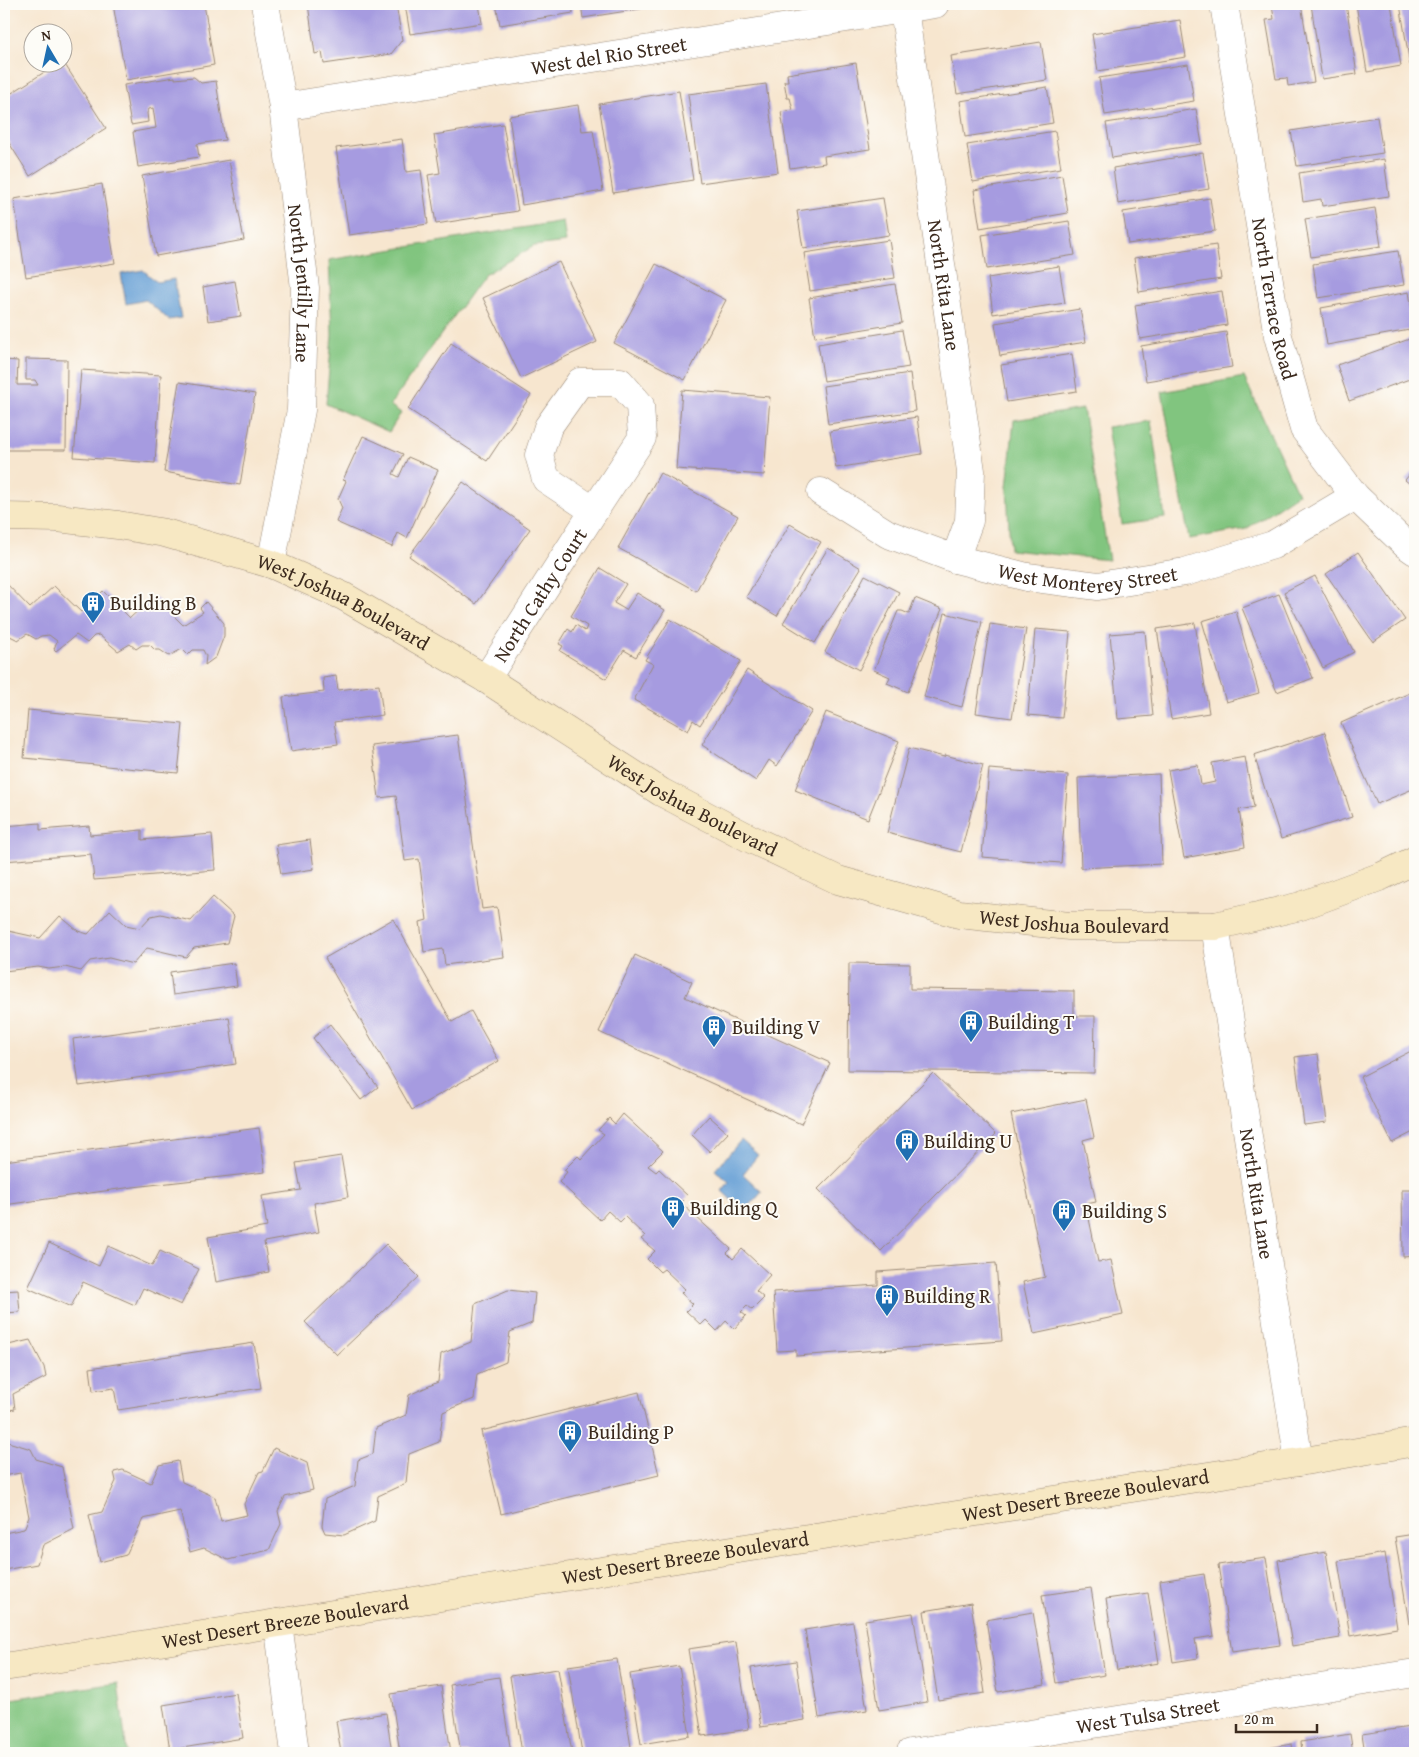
<svg xmlns="http://www.w3.org/2000/svg" width="1419" height="1757" viewBox="0 0 1419 1757" font-family="'Gentium Book Plus',serif">
<style>
.green{fill:#81c57f;stroke:#5e784e}
.water{fill:#67a0d6;stroke:#51657a}
.building{fill:#a69be0}
.lines{fill:none;stroke-linecap:round;stroke-linejoin:round}
.street-casing{stroke:#998876;stroke-width:29}
.secondary-casing{stroke:#998876;stroke-width:29}
.street{stroke:#fff;stroke-width:28}
.secondary{stroke:#f7e8c3;stroke-width:28}
.labels{text-anchor:middle;stroke-width:4;stroke-linejoin:round;paint-order:stroke}
.street-label{font-size:20px;fill:#3b2a1e;stroke:#fdfcf7}
.poi-label{font-size:20px;fill:#3b2a1e;stroke:#fdfcf7;text-anchor:start}
</style>
<rect width="100%" height="100%" fill="#fdfcf7"/>
<filter id="ink" filterUnits="userSpaceOnUse"><feTurbulence type="fractalNoise" baseFrequency=".02" numOctaves="2"/><feDisplacementMap in="SourceGraphic" scale="10" xChannelSelector="R" yChannelSelector="G"/><feConvolveMatrix kernelMatrix="1 2 1 2 8 2 1 2 1" color-interpolation-filters="sRGB"/></filter>
<filter id="wash" filterUnits="userSpaceOnUse"><feTurbulence type="fractalNoise" baseFrequency=".0096" numOctaves="4" result="noise"/><feDisplacementMap in="SourceGraphic" scale="20" xChannelSelector="R" yChannelSelector="G"/><feGaussianBlur stdDeviation="1.12" result="paint"/><feColorMatrix in="noise" values="0 0 0 0 0 0 0 0 0 0 0 0 0 0 0 0 0 1.4 0 .05"/><feComposite in="paint" operator="in"/></filter>
<g filter="url(#wash)">
<rect width="100%" height="100%" fill="#f7e6cf"/>
<!-- green -->
<g class="green">
<polygon points="563,221 566,242 534,246 484,275 390,405 401,413 389,432 326,404 332,335 329,260"/>
<polygon points="1244,377 1298,494 1246,529 1189,539 1162,392"/>
<polygon points="1083,409 1109,560 1010,550 1007,487 1014,420"/>
<polygon points="1151,421 1165,518 1122,524 1107,427"/>
<polygon points="118,1683 127,1753 4,1753 4,1700"/>
</g>
<!-- water -->
<g class="water">
<polygon points="143,270 157,282 174,279 181,318 169,320 146,300 126,304 121,274"/>
<polygon points="741,1140 758,1155 743,1174 762,1192 744,1212 722,1191 729,1182 715,1170"/>
</g>
<g id="blocks">
<!-- building -->
<g class="building">
<polygon points="113,4 204,4 214,65 126,80"/>
<polygon points="308,4 396,4 402,40 391,54 324,64 322,52 315,54"/>
<polygon points="405,4 479,4 482,23 410,34"/>
<polygon points="496,4 572,4 573,13 500,25"/>
<polygon points="581,4 664,4 664,5 583,18"/>
<polygon points="1272,4 1301,4 1314,82 1288,86 1287,78 1276,79 1266,20 1274,19"/>
<polygon points="1311,4 1346,4 1357,74 1322,79"/>
<polygon points="1356,4 1391,4 1401,66 1367,72"/>
<polygon points="1400,4 1415,4 1415,64 1410,65"/>
<polygon points="1180,20 1186,57 1098,71 1092,34"/>
<polygon points="1041,42 1047,80 957,94 951,56"/>
<polygon points="62,60 106,128 30,176 4,135 4,98 60,62 62,62"/>
<polygon points="856,63 870,149 824,156 825,163 790,168 781,112 793,110 790,98 787,98 784,81 788,81 787,74"/>
<polygon points="1188,64 1194,101 1105,115 1099,78"/>
<polygon points="175,77 175,79 194,77 201,83 216,81 225,140 197,144 199,157 138,167 133,132 156,128 153,108 149,109 147,113 148,122 131,125 124,85"/>
<polygon points="766,84 778,172 700,183 688,94"/>
<polygon points="1047,87 1053,123 965,137 960,101"/>
<polygon points="679,91 693,180 613,193 599,104"/>
<polygon points="578,105 582,131 593,130 603,191 522,205 509,116"/>
<polygon points="1196,109 1202,144 1112,158 1106,123"/>
<polygon points="1377,117 1383,153 1297,166 1291,131"/>
<polygon points="503,124 518,211 436,224 428,175 440,173 434,135"/>
<polygon points="1055,131 1061,168 973,182 967,145"/>
<polygon points="402,139 406,172 421,170 428,224 349,235 336,148"/>
<polygon points="1203,153 1209,189 1118,204 1113,168"/>
<polygon points="1384,159 1389,196 1322,206 1321,199 1303,202 1299,173"/>
<polygon points="229,160 244,240 156,256 142,176"/>
<polygon points="1062,175 1068,213 980,228 974,190"/>
<polygon points="102,184 115,263 26,277 14,199"/>
<polygon points="883,198 889,235 803,248 797,211"/>
<polygon points="1210,198 1215,231 1128,244 1123,212"/>
<polygon points="1375,208 1381,246 1311,257 1305,219"/>
<polygon points="1069,221 1075,255 987,269 982,235"/>
<polygon points="889,240 895,278 810,291 804,253"/>
<polygon points="1216,245 1221,279 1139,292 1134,258"/>
<polygon points="1398,251 1404,285 1318,298 1313,264"/>
<polygon points="559,262 597,342 521,378 483,298"/>
<polygon points="656,264 726,300 685,380 614,343"/>
<polygon points="1059,266 1065,303 993,314 988,278"/>
<polygon points="235,281 241,316 208,321 203,287"/>
<polygon points="895,284 902,323 815,337 809,298"/>
<polygon points="1222,291 1227,325 1140,339 1135,305"/>
<polygon points="1409,292 1415,329 1327,345 1321,308"/>
<polygon points="1080,309 1086,342 1000,356 995,323"/>
<polygon points="902,330 909,367 824,381 818,344"/>
<polygon points="1226,332 1232,367 1146,381 1141,346"/>
<polygon points="1415,337 1415,377 1349,401 1337,365"/>
<polygon points="451,343 531,395 487,461 408,409"/>
<polygon points="1072,354 1077,391 1007,402 1001,365"/>
<polygon points="26,359 67,360 66,450 4,450 4,360 18,361 17,385 38,385 35,380 26,380"/>
<polygon points="81,370 161,375 155,463 74,457"/>
<polygon points="910,373 915,411 828,424 823,386"/>
<polygon points="179,382 255,394 240,485 164,472"/>
<polygon points="682,390 770,397 764,475 676,469"/>
<polygon points="917,417 922,454 836,468 830,431"/>
<polygon points="363,436 403,454 393,474 399,477 408,457 438,470 407,538 398,533 392,547 336,522 342,508 338,499 346,481 343,480"/>
<polygon points="1415,468 1415,488 1405,480"/>
<polygon points="660,473 738,516 696,591 618,548"/>
<polygon points="463,482 530,529 476,604 409,556"/>
<polygon points="790,524 821,542 777,616 746,597"/>
<polygon points="828,548 861,568 815,643 783,623"/>
<polygon points="1358,552 1405,620 1373,642 1326,574"/>
<polygon points="600,568 626,584 614,603 626,610 637,593 665,610 636,657 624,650 606,679 560,651 563,646 559,644 568,629 572,632 576,625 585,631 587,626 571,616"/>
<polygon points="865,575 899,592 859,670 825,652"/>
<polygon points="1315,576 1354,652 1323,668 1284,592"/>
<polygon points="4,581 30,608 54,586 81,612 103,591 130,618 154,596 183,625 203,612 200,608 206,602 224,623 224,636 216,657 205,665 206,656 203,650 193,650 188,655 182,649 169,656 160,650 155,650 150,645 142,645 136,649 130,644 118,651 99,635 94,636 87,643 76,635 56,651 54,649 57,641 49,635 41,636 36,639 27,634 18,640 4,633"/>
<polygon points="1279,594 1313,678 1277,692 1242,608"/>
<polygon points="915,598 942,609 908,692 887,683 890,677 874,670 898,611 902,611 909,614"/>
<polygon points="1236,611 1259,693 1226,702 1202,621"/>
<polygon points="945,613 982,622 962,707 924,697"/>
<polygon points="670,619 741,661 700,725 693,720 688,731 634,700 653,664 645,660"/>
<polygon points="1195,623 1209,713 1171,719 1157,629"/>
<polygon points="990,624 1026,629 1012,718 976,713"/>
<polygon points="1035,629 1070,632 1062,718 1028,715"/>
<polygon points="1145,631 1153,716 1118,719 1110,634"/>
<polygon points="747,670 812,711 777,766 769,760 756,781 702,745"/>
<polygon points="336,676 338,690 379,685 383,715 334,722 338,744 291,751 283,697 324,692 323,678"/>
<polygon points="1412,692 1415,699 1415,788 1377,804 1341,723"/>
<polygon points="28,710 183,724 178,773 24,758"/>
<polygon points="826,712 899,741 868,819 795,790"/>
<polygon points="1325,732 1352,817 1281,839 1254,755"/>
<polygon points="458,735 482,909 497,907 504,957 445,965 443,949 424,952 420,922 427,920 419,859 405,861 396,796 379,798 372,746"/>
<polygon points="909,748 944,757 945,755 983,765 961,852 887,833"/>
<polygon points="1245,757 1254,807 1239,810 1245,847 1184,858 1168,770 1198,765 1201,785 1215,782 1212,763"/>
<polygon points="989,769 1068,775 1061,863 982,857"/>
<polygon points="1159,774 1162,864 1081,868 1078,778"/>
<polygon points="40,823 40,830 89,826 90,835 142,830 142,840 212,834 215,870 94,880 91,854 4,861 4,826"/>
<polygon points="310,840 314,869 281,874 276,845"/>
<polygon points="213,897 234,916 227,943 194,948 186,957 147,948 133,964 109,958 90,961 81,971 65,967 49,969 38,967 4,971 4,930 40,938 60,916 78,931 88,934 110,910 126,925 140,928 151,916 161,914 191,921"/>
<polygon points="393,919 452,1022 471,1011 499,1061 412,1110 325,958"/>
<polygon points="635,955 692,982 685,997 830,1063 801,1124 599,1032"/>
<polygon points="234,963 237,986 173,995 170,972"/>
<polygon points="849,963 910,964 910,989 1074,991 1074,1016 1095,1016 1094,1073 848,1070"/>
<polygon points="229,1017 236,1064 79,1086 73,1039"/>
<polygon points="330,1024 378,1087 361,1100 313,1038"/>
<polygon points="1415,1049 1415,1131 1392,1143 1360,1077"/>
<polygon points="1318,1054 1327,1122 1304,1125 1295,1057"/>
<polygon points="933,1073 996,1134 881,1251 818,1189"/>
<polygon points="1086,1099 1094,1137 1083,1140 1096,1202 1086,1204 1098,1262 1111,1260 1123,1315 1034,1334 1023,1282 1045,1277 1011,1114"/>
<polygon points="623,1114 663,1151 648,1166 656,1172 659,1169 688,1196 681,1203 731,1249 727,1253 733,1259 742,1249 770,1275 756,1291 764,1298 752,1310 747,1306 741,1312 746,1316 734,1329 726,1321 717,1331 706,1320 701,1325 686,1311 693,1304 681,1293 685,1289 664,1269 660,1272 647,1259 655,1251 641,1239 645,1236 625,1217 620,1222 608,1211 600,1220 559,1182 567,1172 564,1170 578,1156 581,1159 604,1134 598,1130 609,1118 615,1124"/>
<polygon points="709,1116 728,1133 710,1152 692,1135"/>
<polygon points="259,1128 265,1172 133,1187 4,1205 4,1161"/>
<polygon points="341,1156 348,1197 314,1203 319,1232 264,1242 269,1272 216,1282 208,1237 267,1227 262,1196 301,1190 296,1163"/>
<polygon points="1402,1190 1415,1190 1415,1256 1403,1257"/>
<polygon points="49,1243 99,1266 108,1246 152,1266 160,1251 199,1269 181,1305 143,1288 135,1305 83,1282 71,1307 28,1288"/>
<polygon points="386,1244 419,1277 337,1355 305,1322"/>
<polygon points="996,1263 1002,1341 796,1356 796,1350 777,1351 773,1292 878,1285 878,1272"/>
<polygon points="18,1290 20,1312 4,1313 4,1291"/>
<polygon points="508,1290 535,1293 532,1323 510,1332 506,1362 477,1374 474,1399 443,1412 439,1442 409,1454 406,1483 378,1496 375,1521 344,1535 325,1533 322,1526 325,1499 355,1486 358,1460 373,1454 376,1428 406,1415 409,1395 438,1382 441,1354 471,1342 475,1304"/>
<polygon points="30,1340 44,1367 46,1377 13,1394 15,1409 4,1411 4,1346"/>
<polygon points="254,1343 261,1388 118,1410 114,1388 93,1391 90,1368"/>
<polygon points="639,1392 659,1475 501,1514 481,1431"/>
<polygon points="4,1442 8,1442 31,1449 36,1459 62,1467 74,1529 43,1545 37,1564 4,1570 4,1533 24,1529 29,1517 20,1473 4,1476"/>
<polygon points="274,1448 307,1463 313,1490 285,1497 278,1511 281,1524 269,1550 228,1560 204,1548 190,1552 180,1511 143,1519 126,1555 100,1562 89,1515 102,1512 116,1481 114,1472 123,1470 151,1483 159,1465 178,1461 182,1482 215,1497 221,1521 247,1515 244,1504 259,1472 263,1471"/>
<polygon points="1415,1534 1415,1623 1409,1624 1395,1537"/>
<polygon points="1326,1552 1340,1638 1292,1646 1278,1560"/>
<polygon points="1385,1553 1397,1628 1350,1636 1338,1561"/>
<polygon points="1266,1558 1280,1645 1232,1652 1218,1565"/>
<polygon points="1204,1574 1214,1636 1195,1639 1198,1658 1173,1662 1160,1581"/>
<polygon points="1091,1588 1105,1675 1056,1683 1042,1595"/>
<polygon points="1148,1593 1159,1663 1117,1670 1106,1599"/>
<polygon points="971,1603 985,1693 938,1700 924,1611"/>
<polygon points="1033,1612 1045,1684 998,1692 986,1620"/>
<polygon points="913,1613 927,1702 879,1710 865,1620"/>
<polygon points="853,1622 867,1710 819,1718 805,1630"/>
<polygon points="736,1642 749,1729 702,1736 688,1649"/>
<polygon points="617,1659 631,1747 582,1753 568,1666"/>
<polygon points="796,1661 805,1720 761,1727 751,1668"/>
<polygon points="679,1666 690,1736 641,1744 630,1674"/>
<polygon points="558,1669 572,1753 522,1753 510,1676"/>
<polygon points="499,1677 511,1753 461,1753 450,1685"/>
<polygon points="441,1686 451,1753 400,1753 391,1694"/>
<polygon points="236,1693 243,1738 170,1750 163,1705"/>
<polygon points="386,1713 392,1753 341,1753 336,1721"/>
<polygon points="1410,1727 1414,1753 1365,1753 1362,1734"/>
<polygon points="1350,1734 1353,1753 1302,1753 1301,1742"/>
<polygon points="1292,1744 1293,1753 1243,1753 1243,1752"/>
</g>
</g>
</g>
<g filter="url(#ink)">
<use href="#blocks" fill-opacity="0" stroke="#998876" stroke-width="1"/>
<g class="lines">
<!-- street casing -->
<g class="street-casing">
<g id="street">
<path id="s1" d="M265,4L283,107L305,288L301,410L271,564"/>
<path id="s2" d="M1224,4L1278,336L1304,429L1355,496L1405,544L1415,551"/>
<path id="s3" d="M904,9L971,471L969,521L955,559"/>
<path id="s4" d="M283,107L935,4"/>
<polygon points="580,382 620,382 640,405 642,438 594,511 546,479 539,455 548,427"/>
<path id="s5" d="M821,492L888,534L955,559L1027,577L1098,586L1185,572L1273,545L1355,496"/>
<path id="s6" d="M486,679L594,511"/>
<path id="s7" d="M1215,926L1299,1462"/>
<polyline points="278,1623 295,1753"/>
<path id="s8" d="M910,1753L1415,1673"/>
</g>
</g>
<!-- secondary casing -->
<g class="secondary-casing">
<g id="secondary">
<path id="s9" d="M4,517L57,518L118,525L165,533L271,564L343,596L486,679L661,792L749,838L838,880L959,914L1069,926H1215L1301,906L1382,876L1415,860"/>
<path id="s10" d="M4,1667L751,1547L1299,1462L1415,1442"/>
</g>
</g>
<!-- street -->
<use href="#street" class="street"/>
<!-- secondary -->
<use href="#secondary" class="secondary"/>
</g>
</g>
<!-- icons -->
<defs>
<g id="building-pin" transform="scale(1.25)"><path d="M0 17L-7.5 6A9.5 9.5 0 1 1 7.5 6Z" fill="#1f6fb2" stroke="#fdfcf7"/><path d="M-4-6H4V6H1V3H-1V6H-4ZM-2.5-4.3h1.7v1.8h-1.7ZM.8-4.3h1.7v1.8H.8ZM-2.5-1h1.7V.8h-1.7ZM.8-1h1.7V.8H.8Z" fill="#fff"/></g>
</defs>
<g fill-rule="evenodd">
<use href="#building-pin" x="93" y="603"/>
<use href="#building-pin" x="971" y="1022"/>
<use href="#building-pin" x="714" y="1027"/>
<use href="#building-pin" x="907" y="1141"/>
<use href="#building-pin" x="673" y="1208"/>
<use href="#building-pin" x="1064" y="1211"/>
<use href="#building-pin" x="887" y="1296"/>
<use href="#building-pin" x="570" y="1432"/>
</g>
<g class="labels">
<!-- street labels -->
<g class="street-label">
<text dy="7" stroke="none"><textPath href="#s4" startOffset="330">West del Rio Street</textPath></text>
<text dy="7" stroke="none"><textPath href="#s1" startOffset="282">North Jentilly Lane</textPath></text>
<text dy="7" stroke="none"><textPath href="#s3" startOffset="279">North Rita Lane</textPath></text>
<text dy="7" stroke="none"><textPath href="#s2" startOffset="299">North Terrace Road</textPath></text>
<text dy="7" stroke="none"><textPath href="#s5" startOffset="286">West Monterey Street</textPath></text>
<text dy="7" stroke="none"><textPath href="#s6" startOffset="100">North Cathy Court</textPath></text>
<text dy="7" stroke="none"><textPath href="#s9" startOffset="354">West Joshua Boulevard</textPath></text>
<text dy="7" stroke="none"><textPath href="#s9" startOffset="759">West Joshua Boulevard</textPath></text>
<text dy="7" stroke="none"><textPath href="#s9" startOffset="1164">West Joshua Boulevard</textPath></text>
<text dy="7" stroke="none"><textPath href="#s7" startOffset="271">North Rita Lane</textPath></text>
<text dy="7" stroke="none"><textPath href="#s10" startOffset="1095">West Desert Breeze Boulevard</textPath></text>
<text dy="7" stroke="none"><textPath href="#s10" startOffset="690">West Desert Breeze Boulevard</textPath></text>
<text dy="7" stroke="none"><textPath href="#s10" startOffset="285">West Desert Breeze Boulevard</textPath></text>
<text dy="7" stroke="none"><textPath href="#s8" startOffset="241">West Tulsa Street</textPath></text>
</g>
<!-- poi labels -->
<g class="poi-label">
<text x="110" y="610">Building B</text>
<text x="988" y="1029">Building T</text>
<text x="732" y="1034">Building V</text>
<text x="924" y="1148">Building U</text>
<text x="690" y="1215">Building Q</text>
<text x="1082" y="1218">Building S</text>
<text x="904" y="1303">Building R</text>
<text x="588" y="1439">Building P</text>
</g>
</g>
<!-- margin -->
<rect width="1419" height="1757" fill="none" stroke="#fdfcf7" stroke-width="20"/>
<!-- north arrow -->
<g transform="translate(48 48) rotate(351)"><circle r="24" fill="#fdfcf7" stroke="#afa8a0"/>
<path d="M0-4L9 19L0 12L-9 19Z" fill="#1f6fb2"/>
<text y="-8" font-size="14" font-weight="bold" text-anchor="middle" fill="#3b2a1e">N</text>
</g>
<!-- scale -->
<path d="M1236 1724v8h81v-8" fill="none" stroke="#3b2a1e" stroke-width="2.5"/>
<text x="1244" y="1724" font-size="15" fill="#3b2a1e" stroke="#fdfcf7" stroke-width="4" paint-order="stroke">20 m</text>
</svg>
